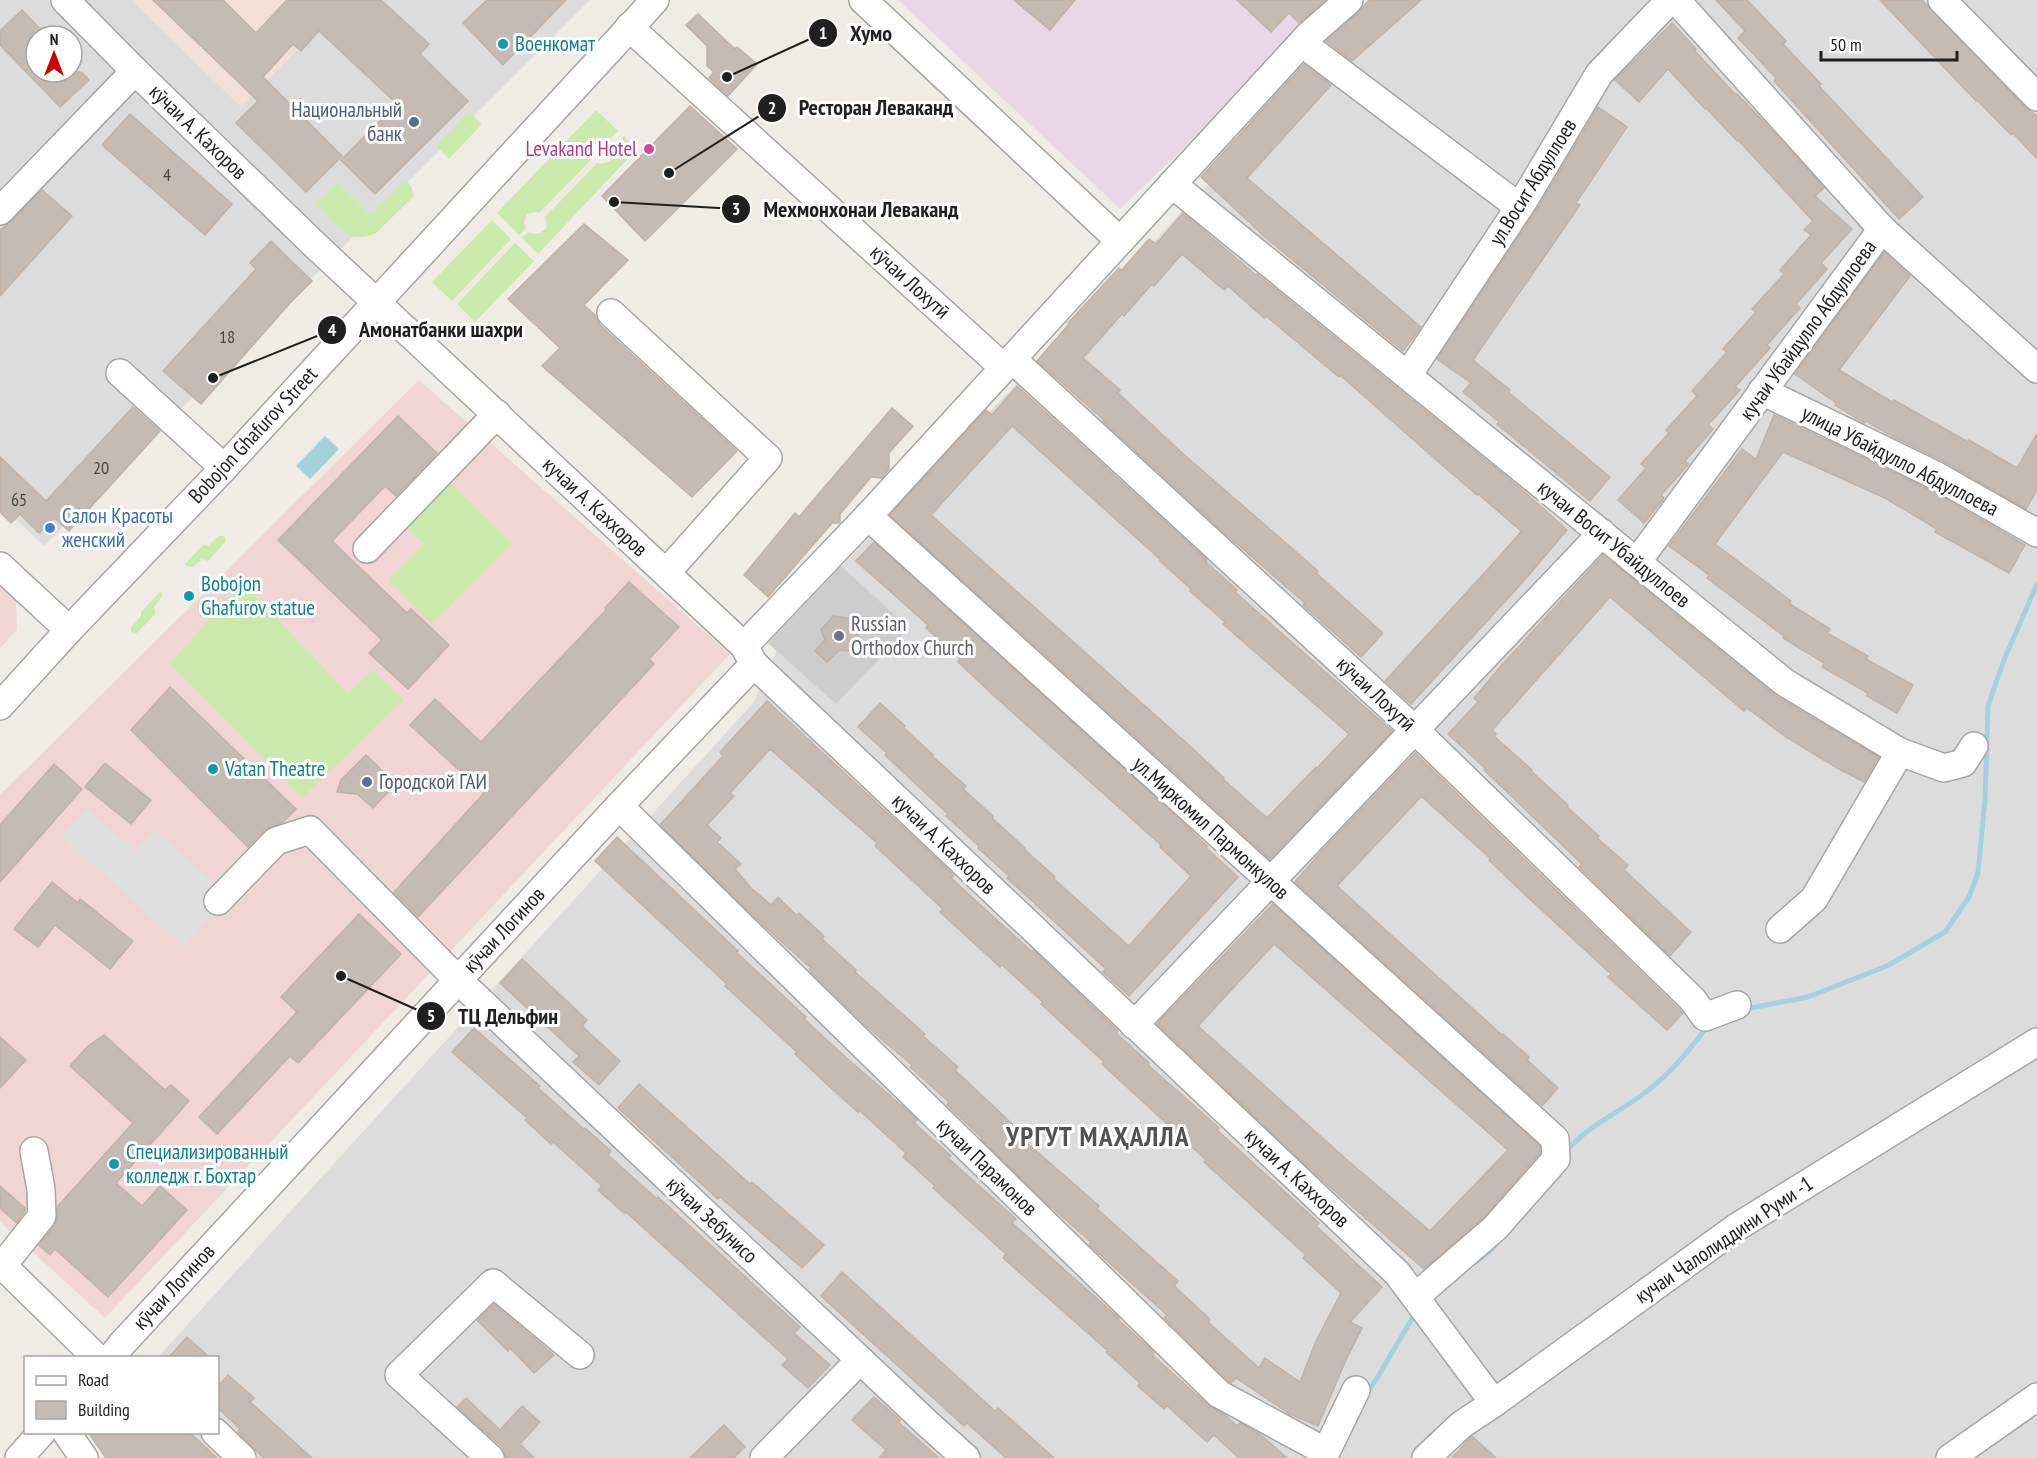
<svg xmlns="http://www.w3.org/2000/svg" width="2037" height="1458" viewBox="0 0 2037 1458" font-family="'PT Sans Narrow',sans-serif">
<style>
.residential{fill:#dddcdc;fill-rule:evenodd}
.commercial{fill:#f0d5d4}
.industrial{fill:#e9d7e5}
.religious{fill:#cdcdcd}
.military{fill:#f1dfd8}
.grass{fill:#caeaab}
.parking{fill:#dfdfdf}
.water{fill:#a5d1dd}
.lines{fill:none;stroke-linecap:round;stroke-linejoin:round}
.stream{stroke:#a5d1dd;stroke-width:5}
.building{fill:#c4bbb4;stroke:#c1b2a7;stroke-width:1.5;fill-rule:evenodd}
.minor-casing{stroke:#a6a6a6;stroke-width:30}
.minor{stroke:#fff;stroke-width:27}
.culture-dot{fill:#0f9aa8;stroke:#fff;stroke-width:2}
.service-dot{fill:#5c6f8a;stroke:#fff;stroke-width:2}
.hotel-dot{fill:#d1479c;stroke:#fff;stroke-width:2}
.shop-dot{fill:#3f7fe0;stroke:#fff;stroke-width:2}
.worship-dot{fill:#6b7280;stroke:#fff;stroke-width:2}
.labels{text-anchor:middle;stroke-width:6;stroke-linejoin:round;paint-order:stroke}
.number-label{font-size:18px;fill:#484644}
.culture-label{font-size:21px;fill:#0d838f;stroke:#fff;text-anchor:start}
.service-label{font-size:21px;fill:#4e5e75;stroke:#fff;text-anchor:end}
.street-label{font-size:21px;fill:#1f1f1f;stroke:#fff}
.hotel-label{font-size:21px;fill:#b23c85;stroke:#fff;text-anchor:end}
.shop-label{font-size:21px;fill:#366cbe;stroke:#fff;text-anchor:start}
.worship-label{font-size:21px;fill:#5b616d;stroke:#fff;text-anchor:start}
.district-label{font-size:27px;font-weight:bold;letter-spacing:1.5px;fill:#525252;stroke:#fff}
.leader{fill:none;stroke:#1f1f1f;stroke-width:2}
.callout-dot{fill:#1f1f1f;stroke:#fff;stroke-width:2}
.mark-label{font-size:18px;text-anchor:middle;font-weight:bold;fill:#fff}
.callout-label{font-size:22px;text-anchor:middle;font-weight:bold;fill:#1f1f1f;stroke:#fff;stroke-width:6;stroke-linejoin:round;paint-order:stroke}
</style>
<rect width="100%" height="100%" fill="#efece5"/>
<!-- residential -->
<g class="residential">
<path d="M0,0H590L44,546L0,504ZM36,36H72V72H36Z"/>
<polygon points="1385,0 2037,0 2037,1458 106,1458 90,1432 218,1432 218,1358 158,1357 754,702 790,620"/>
</g>
<!-- commercial -->
<g class="commercial">
<polygon points="419,380 730,654 105,1318 0,1222 0,795"/>
<polygon points="0,585 16,600 17,630 0,648"/>
</g>
<!-- industrial -->
<polygon class="industrial" points="898,0 1339,0 1120,209"/>
<!-- religious -->
<polygon class="religious" points="841,566 909,628 836,704 768,643"/>
<!-- military -->
<polygon class="military" points="131,0 346,0 241,107"/>
<!-- grass -->
<g class="grass">
<polygon points="596,110 618,131 606,143 598,142 590,148 592,159 539,213 535,212 527,214 524,222 526,228 519,235 497,213"/>
<polygon points="469,112 482,124 449,159 436,146"/>
<path d="M624,136L636,150L538,254L522,238L528,232C536,236 541,234 547,227L545,217L597,163C605,164 611,163 614,154L612,147Z"/>
<path d="M405,180L411,186L414,196L376,233C348,247 333,222 316,203L338,182L371,215Z"/>
<polygon points="492,220 511,239 452,301 432,282"/>
<polygon points="515,243 534,261 475,322 457,304"/>
<polygon points="448,481 512,543 433,624 388,581 424,544 405,526"/>
<polygon points="218,536 224,536 226,541 208,561 202,559 193,567 186,566 185,564 203,545 208,546"/>
<polygon points="243,582 348,694 373,670 403,700 302,798 170,663"/>
<polygon points="160,592 162,593 162,597 154,607 155,614 137,633 131,632 131,628 141,616 141,612"/>
</g>
<!-- parking -->
<polygon class="parking" points="87,808 135,851 155,830 230,897 184,947 61,836"/>
<!-- water -->
<polygon class="water" points="325,436 339,449 310,479 296,466"/>
<g class="lines">
<!-- stream -->
<g class="stream">
<polyline points="1745,1009 1808,997 1889,965 1945,932 1969,897 1978,873 1985,799 1988,706 2004,660 2037,584"/>
<path d="M1565,1153C1582,1131 1609,1117 1632,1102C1664,1081 1684,1057 1707,1027"/>
<polyline points="1476,1262 1491,1250 1498,1242"/>
<polyline points="1366,1395 1377,1378 1416,1312"/>
</g>
</g>
<!-- building -->
<g class="building">
<polygon points="153,0 223,0 256,33 287,0 381,0 429,44 420,54 468,101 375,194 341,160 397,104 319,31 301,51 293,44 263,77 342,156 306,192 236,123 258,101"/>
<polygon points="487,0 566,0 503,65 463,23"/>
<polygon points="1014,0 1075,0 1050,30"/>
<polygon points="1237,0 1325,0 1299,23 1289,13 1271,32"/>
<polygon points="1369,0 1421,0 1352,61 1326,41 1359,12"/>
<polygon points="1716,0 1747,0 1786,41 1783,44 1821,84 1819,86 1923,197 1899,219 1774,81 1776,78 1738,38 1745,31"/>
<polygon points="1880,0 1922,0 2026,108 2037,116 2037,159 2013,133 2011,135 1977,100 1976,101"/>
<polygon points="22,10 47,36 36,36 36,72 81,72 89,80 60,107 0,45 0,31"/>
<polygon points="698,14 735,49 737,47 757,64 728,96 709,78 714,72 707,66 707,46 686,25"/>
<polygon points="1672,23 1696,49 1694,50 1736,95 1737,94 1769,127 1824,188 1815,196 1852,229 1821,263 1827,269 1796,304 1800,308 1767,345 1770,348 1735,387 1740,390 1708,425 1713,429 1685,461 1689,464 1661,495 1664,498 1644,523 1618,500 1646,468 1641,464 1669,433 1666,430 1697,396 1692,391 1727,352 1723,349 1756,312 1752,309 1784,274 1780,270 1811,235 1804,230 1813,221 1738,140 1737,141 1706,108 1705,109 1668,69 1639,102 1615,80"/>
<polygon points="1304,64 1331,85 1247,178 1421,327 1403,351 1265,237 1201,177"/>
<polygon points="690,106 737,149 645,241 602,196"/>
<polygon points="1598,107 1627,127 1576,203 1580,205 1473,360 1510,390 1508,392 1610,477 1590,501 1497,424 1499,422 1463,392 1471,383 1437,359 1537,209"/>
<polygon points="130,114 232,204 205,235 102,145"/>
<polygon points="42,190 72,216 0,296 0,230 11,222"/>
<polygon points="1183,213 1256,275 1257,274 1519,487 1567,530 1521,584 1411,704 1385,681 1489,568 1521,532 1520,530 1478,494 1477,495 1442,465 1340,375 1339,377 1266,316 1264,318 1228,286 1224,290 1182,254 1154,286 1152,284 1124,316 1122,314 1083,358 1120,390 1118,393 1181,452 1318,571 1316,573 1383,633 1361,657 1303,605 1305,603 1222,531 1103,421 1104,420 1037,361 1069,324 1068,323 1119,268 1121,271 1149,239 1156,244"/>
<polygon points="584,224 628,260 584,305 596,316 600,325 737,451 692,497 542,366 560,348 508,299"/>
<polygon points="271,241 312,281 290,303 201,404 163,371 256,269 250,263"/>
<polygon points="1884,252 1910,276 1839,370 1892,402 1894,400 1968,442 1969,440 2017,468 2037,434 2037,490 2026,509 1945,462 1894,437 1866,421 1864,423 1835,405 1836,403 1795,374"/>
<path d="M1017,386L1207,560L1206,562L1237,590L1235,592L1392,731L1270,859L890,515L986,410L992,415ZM1012,426L1161,560L1160,561L1191,589L1190,591L1225,622L1223,624L1349,734L1317,768L1316,767L1267,818L1223,779L1224,778L1191,747L931,515Z"/>
<polygon points="133,407 160,431 69,531 54,518 39,533 20,514 11,523 0,512 0,457 46,501"/>
<polygon points="892,408 913,426 889,453 889,469 882,478 871,477 840,514 840,523 832,523 768,597 744,575 795,513 799,517"/>
<polygon points="1774,415 1930,490 2025,545 2009,573 1935,532 1937,529 1885,498 1783,452 1715,544 1791,601 1790,604 1830,629 1827,633 1868,656 1866,659 1913,685 1897,713 1867,696 1868,693 1822,667 1824,663 1783,638 1784,636 1707,578 1709,575 1669,546 1742,449 1756,459"/>
<polygon points="398,416 437,453 396,496 385,486 332,541 407,613 411,609 449,645 408,689 369,653 382,640 278,540"/>
<polygon points="874,542 1175,815 1207,846 1206,848 1238,877 1129,996 1103,972 1106,969 1007,878 1009,876 978,848 979,846 946,816 948,814 885,755 887,753 858,727 880,703 905,726 904,728 933,755 932,756 966,786 963,789 993,816 992,818 1025,848 1024,849 1055,877 1054,879 1129,946 1191,876 1160,847 1161,845 992,694 958,662 960,659 926,628 928,625 856,561"/>
<polygon points="1603,555 1776,696 1879,757 1864,782 1837,768 1786,737 1747,708 1744,711 1610,597 1492,730 1496,734 1494,736 1532,770 1531,771 1568,805 1567,807 1599,836 1597,838 1628,865 1624,870 1691,932 1670,956 1579,867 1582,864 1484,770 1486,769 1448,734 1478,702 1474,698 1501,666"/>
<polygon points="629,582 679,627 649,659 654,664 418,917 394,892 484,793 410,725 435,699 481,742 606,610 605,608"/>
<polygon points="833,616 854,619 859,639 849,651 839,650 827,662 815,651 825,640 821,630"/>
<polygon points="170,687 296,809 283,822 265,830 248,847 131,730"/>
<path d="M767,701L954,875L951,878L1032,952L1033,950L1089,1003L1118,1031L1116,1033L1149,1063L1148,1065L1219,1128L1217,1130L1319,1223L1316,1226L1382,1287L1350,1322L1362,1328L1345,1362L1318,1426L1290,1414L1236,1378L1231,1383L1228,1381L1164,1318L1167,1315L1095,1250L1089,1245L1091,1242L1040,1197L981,1139L982,1138L947,1105L949,1102L910,1067L912,1065L865,1025L809,970L811,968L765,927L660,825L723,756L720,752ZM770,749L877,843L875,846L943,909L940,912L1000,967L1002,965L1043,1002L1041,1004L1104,1062L1102,1064L1206,1160L1204,1162L1306,1255L1303,1258L1341,1293L1316,1341L1300,1382L1265,1358L1259,1368L1208,1322L1210,1319L1174,1286L1178,1281L1097,1209L1099,1206L1026,1142L1028,1139L955,1070L958,1067L923,1036L925,1034L855,972L856,970L822,939L824,936L799,913L796,915L778,897L771,905L751,888L735,869L741,864L717,842L721,838L707,825L734,796L730,793Z"/>
<polygon points="1415,753 1683,1013 1667,1030 1608,977 1611,974 1520,890 1489,860 1490,858 1422,797 1419,799 1337,886 1502,1035 1503,1034 1529,1057 1527,1060 1558,1088 1542,1106 1295,882 1320,853"/>
<polygon points="366,755 396,784 373,808 357,794 337,792 341,780"/>
<polygon points="105,763 151,800 131,824 85,787"/>
<polygon points="54,764 82,789 0,882 0,825"/>
<polygon points="617,837 738,951 736,952 806,1017 804,1019 842,1054 910,1113 917,1120 914,1123 951,1156 948,1158 1016,1219 1012,1223 1111,1311 1119,1318 1117,1319 1154,1352 1152,1355 1208,1405 1225,1415 1237,1426 1240,1423 1261,1435 1287,1458 1239,1458 1214,1435 1207,1442 1167,1406 1164,1409 1138,1386 1140,1383 1106,1352 1108,1351 1003,1258 1006,1254 933,1188 935,1186 903,1157 906,1153 859,1110 858,1112 832,1089 795,1054 797,1052 725,986 727,984 595,861"/>
<polygon points="52,882 78,903 80,899 133,941 110,969 55,925 38,947 14,929"/>
<path d="M1273,904L1540,1146V1153L1484,1217L1424,1269L1314,1173L1157,1024ZM1274,944L1508,1150L1430,1231L1346,1159L1198,1026Z"/>
<polygon points="359,914 401,954 298,1063 290,1056 217,1134 199,1117 297,1012 281,997"/>
<polygon points="522,959 587,1020 582,1026 620,1061 599,1085 573,1062 579,1056 500,983"/>
<polygon points="474,1028 540,1086 538,1088 584,1129 585,1128 611,1151 608,1155 657,1199 658,1197 800,1327 794,1333 830,1365 808,1388 782,1365 788,1359 626,1212 624,1213 598,1190 602,1186 553,1142 551,1144 525,1120 527,1118 452,1052"/>
<polygon points="104,1035 165,1090 171,1085 189,1101 116,1183 142,1206 160,1186 187,1210 108,1297 55,1249 50,1255 39,1245 55,1225 58,1216 57,1207 133,1123 70,1066 88,1046"/>
<polygon points="0,1037 26,1060 0,1088"/>
<polygon points="639,1084 750,1184 752,1182 824,1245 802,1268 720,1197 718,1199 618,1108"/>
<polygon points="0,1186 26,1209 17,1223 0,1208"/>
<polygon points="842,1272 995,1411 998,1408 1054,1458 1006,1458 967,1423 964,1426 821,1296"/>
<polygon points="494,1304 554,1355 534,1373 510,1348 508,1351 477,1320"/>
<polygon points="187,1337 210,1358 168,1358"/>
<polygon points="228,1375 254,1398 250,1402 312,1458 264,1458 255,1450 238,1432 240,1429 218,1408 218,1386"/>
<polygon points="874,1397 900,1420 898,1422 939,1458 879,1458 886,1450 852,1420"/>
<polygon points="466,1398 500,1430 522,1406 540,1422 520,1444 534,1458 505,1458 501,1446 457,1407"/>
<polygon points="724,1425 745,1447 734,1458 690,1458"/>
<polygon points="88,1432 189,1432 217,1458 106,1458"/>
<polygon points="1472,1436 1496,1458 1452,1458"/>
</g>
<g class="lines">
<!-- minor casing -->
<g class="minor-casing">
<g id="minor">
<polyline points="65,0 135,71"/>
<polyline points="863,0 1120,241"/>
<polyline points="1942,0 2037,97"/>
<polyline points="629,27 1004,368"/>
<polyline points="1302,43 1519,207"/>
<polyline points="1172,184 1784,682 1900,752 1814,899 1780,929"/>
<polyline points="0,211 135,71 317,247 744,646 754,664 1397,1273 1494,1403"/>
<polyline points="1882,229 2037,369"/>
<polyline points="611,313 768,458 666,573"/>
<polyline points="1012,359 1415,730 1693,1000 1705,1017 1737,1005"/>
<polyline points="120,373 224,468"/>
<polyline points="1408,375 1524,200 1599,74 1670,0"/>
<polyline points="1762,391 1937,476 2037,533"/>
<polyline points="868,516 1555,1139 1556,1159 1495,1228 1415,1297"/>
<polyline points="367,549 497,414"/>
<polyline points="1637,562 1882,229 1676,0"/>
<polyline points="0,566 69,630"/>
<polyline points="744,646 868,516 1308,36 1349,0"/>
<polyline points="0,706 69,630 224,468 655,0"/>
<polyline points="1900,752 1944,768 1963,763 1974,746"/>
<polyline points="619,806 1219,1394 1326,1452 1356,1390"/>
<polyline points="218,901 276,841 310,830 458,980 929,1425 966,1458"/>
<polyline points="1134,1025 1602,533"/>
<polyline points="0,1263 97,1358"/>
<polyline points="3,1265 42,1216 41,1189 34,1151"/>
<polyline points="111,1358 121,1345 619,806 754,664"/>
<polyline points="66,1432 84,1458"/>
<polyline points="215,1432 242,1458"/>
<polyline points="19,1458 42,1432"/>
<polyline points="490,1458 399,1375 493,1283 580,1355"/>
<polyline points="764,1458 860,1360"/>
<polyline points="1426,1458 1461,1425 1494,1403 1737,1227 2037,1042"/>
<polyline points="1950,1458 2037,1397"/>
</g>
</g>
<!-- minor -->
<use href="#minor" class="minor"/>
</g>
<!-- markers -->
<g class="culture-dot">
<circle cx="503" cy="44" r="6"/>
<circle cx="189" cy="596" r="6"/>
<circle cx="213" cy="769" r="6"/>
<circle cx="114" cy="1164" r="6"/>
</g>
<g class="service-dot">
<circle cx="414" cy="122" r="6"/>
<circle cx="367" cy="782" r="6"/>
</g>
<circle class="hotel-dot" cx="649" cy="149" r="6"/>
<circle class="shop-dot" cx="50" cy="528" r="6"/>
<circle class="worship-dot" cx="839" cy="636" r="6"/>
<g class="labels">
<!-- number labels -->
<g class="number-label">
<text x="167" y="181">4</text>
<text x="227" y="343">18</text>
<text x="101" y="474">20</text>
<text x="19" y="506">65</text>
</g>
<!-- culture labels -->
<g class="culture-label">
<text x="515" y="51">Военкомат</text>
<text x="201" y="591">Bobojon<tspan x="201" dy="24">Ghafurov statue</tspan></text>
<text x="225" y="776">Vatan Theatre</text>
<text x="126" y="1159">Специализированный<tspan x="126" dy="24">колледж г. Бохтар</tspan></text>
</g>
<!-- service labels -->
<g class="service-label">
<text x="402" y="117">Национальный<tspan x="402" dy="24">банк</tspan></text>
<text x="379" y="789" text-anchor="start">Городской ГАИ</text>
</g>
<!-- street labels -->
<g class="street-label">
<text transform="translate(198 132) rotate(44)" y="7">кӯчаи А. Кахоров</text>
<text transform="translate(1533 182) rotate(-58)" y="7">ул.Восит Абдуллоев</text>
<text transform="translate(910 282) rotate(42)" y="7">кӯчаи Лохутӣ</text>
<text transform="translate(1808 330) rotate(-54)" y="7">кучаи Убайдулло Абдуллоева</text>
<text transform="translate(253 435) rotate(-47)" y="7">Bobojon Ghafurov Street</text>
<text transform="translate(1900 461) rotate(27)" y="7">улица Убайдулло Абдуллоева</text>
<text transform="translate(595 507) rotate(43)" y="7">кучаи А. Каххоров</text>
<text transform="translate(1614 544) rotate(39)" y="7">кучаи Восит Убайдуллоев</text>
<text transform="translate(1376 694) rotate(43)" y="7">кӯчаи Лохутӣ</text>
<text transform="translate(1211 828) rotate(42)" y="7">ул.Миркомил Пармонкулов</text>
<text transform="translate(944 844) rotate(44)" y="7">кучаи А. Каххоров</text>
<text transform="translate(504 930) rotate(-47)" y="7">кӯчаи Логинов</text>
<text transform="translate(987 1167) rotate(44)" y="7">кучаи Парамонов</text>
<text transform="translate(1297 1178) rotate(43)" y="7">кучаи А. Каххоров</text>
<text transform="translate(712 1220) rotate(43)" y="7">кӯчаи Зебунисо</text>
<text transform="translate(1724 1240) rotate(-34)" y="7">кучаи Ҷалолиддини Руми -1</text>
<text transform="translate(174 1287) rotate(-47)" y="7">кӯчаи Логинов</text>
</g>
<!-- hotel labels -->
<g class="hotel-label">
<text x="637" y="156">Levakand Hotel</text>
</g>
<!-- shop labels -->
<g class="shop-label">
<text x="62" y="523">Салон Красоты<tspan x="62" dy="24">женский</tspan></text>
</g>
<!-- worship labels -->
<g class="worship-label">
<text x="851" y="631">Russian<tspan x="851" dy="24">Orthodox Church</tspan></text>
</g>
<!-- district labels -->
<g class="district-label">
<text x="1098" y="1146">УРГУТ МАҲАЛЛА</text>
</g>
</g>
<!-- callouts -->
<path class="leader" d="M727 77L823 33M669 173L772 108M614 202L736 209M213 378L332 330M341 976L431 1016"/>
<g class="callout-dot">
<circle cx="727" cy="77" r="6"/>
<circle cx="669" cy="173" r="6"/>
<circle cx="614" cy="202" r="6"/>
<circle cx="213" cy="378" r="6"/>
<circle cx="341" cy="976" r="6"/>
<circle cx="823" cy="33" r="15"/>
<circle cx="772" cy="108" r="15"/>
<circle cx="736" cy="209" r="15"/>
<circle cx="332" cy="330" r="15"/>
<circle cx="431" cy="1016" r="15"/>
</g>
<g class="mark-label">
<text x="823" y="39">1</text>
<text x="772" y="114">2</text>
<text x="736" y="215">3</text>
<text x="332" y="336">4</text>
<text x="431" y="1022">5</text>
</g>
<g class="callout-label">
<text x="871" y="41">Хумо</text>
<text x="876" y="115">Ресторан Леваканд</text>
<text x="861" y="217">Мехмонхонаи Леваканд</text>
<text x="441" y="337">Амонатбанки шахри</text>
<text x="508" y="1024">ТЦ Дельфин</text>
</g>
<!-- legend -->
<rect x="24" y="1356" width="195" height="78" fill="#ffffff" stroke="#a5a5a5" stroke-width="1.5"/>
<rect x="36" y="1376" width="30" height="9" fill="#ffffff" stroke="#a5a5a5" stroke-width="1.5"/>
<text x="78" y="1386" font-size="18" fill="#1f1f1f">Road</text>
<rect x="36" y="1401" width="30" height="18" fill="#c4bbb4" stroke="#a5a5a5" stroke-width="1.5"/>
<text x="78" y="1416" font-size="18" fill="#1f1f1f">Building</text>
<!-- north arrow -->
<g transform="translate(54 54)"><circle r="28" fill="#ffffff" stroke="#a5a5a5" stroke-width="1.5"/>
<path d="M0-4.5L10 22L0 15L-10 22Z" fill="#cd0002"/>
<text y="-9" font-size="16" font-weight="bold" text-anchor="middle" fill="#1f1f1f">N</text>
</g>
<!-- scale -->
<path d="M1821 51v9h136v-9" fill="none" stroke="#1f1f1f" stroke-width="3"/>
<text x="1830" y="51" font-size="18" fill="#1f1f1f" stroke="#ffffff" stroke-width="4.5" paint-order="stroke">50 m</text>
</svg>
